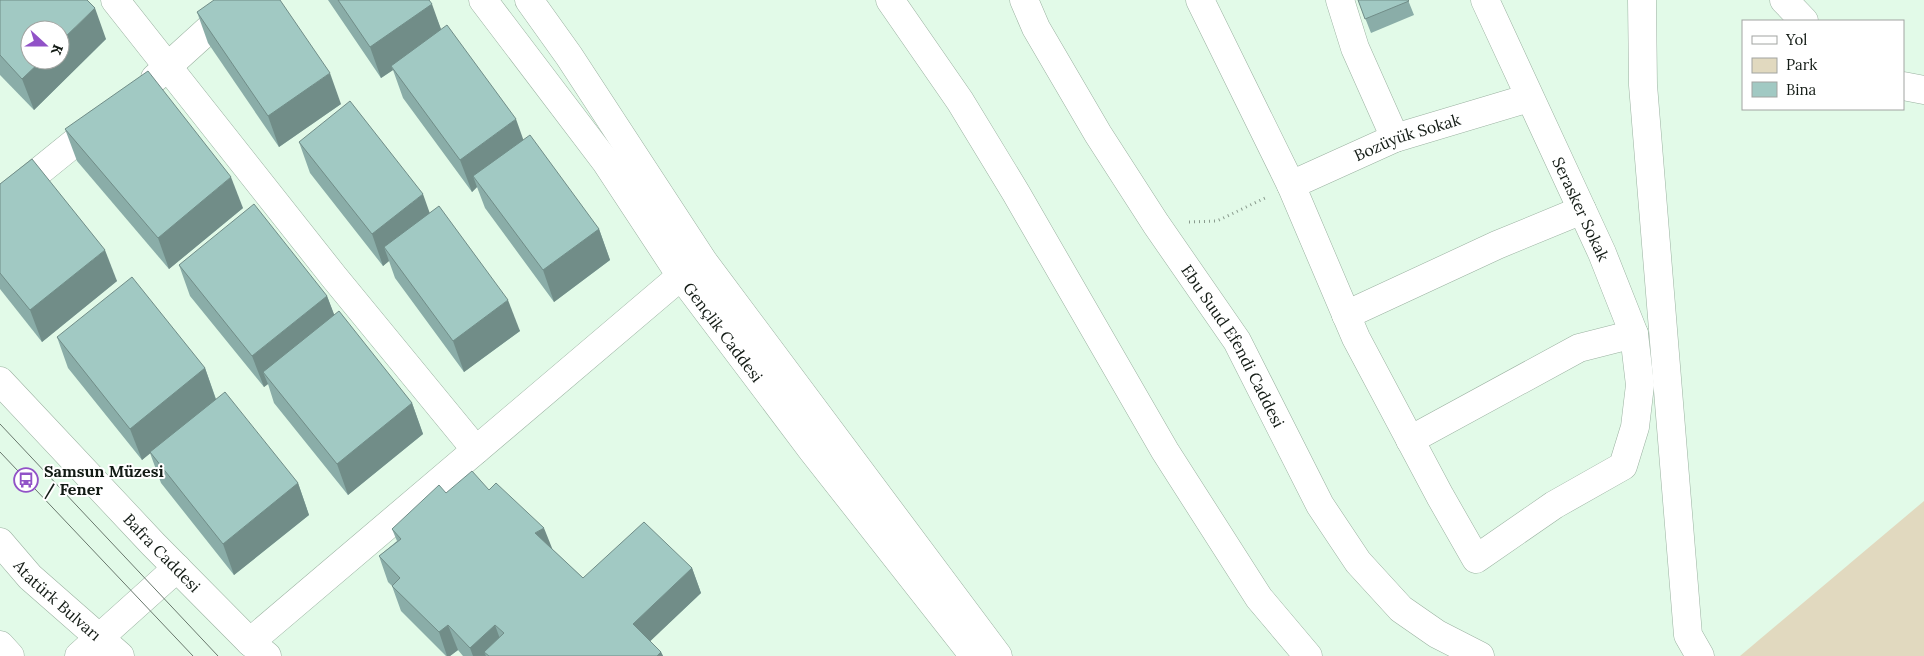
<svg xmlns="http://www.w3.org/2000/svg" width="1924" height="656" viewBox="0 0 1924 656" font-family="Lora,serif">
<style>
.green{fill:#e1d9bf}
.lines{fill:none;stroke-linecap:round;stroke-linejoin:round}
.minor-casing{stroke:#9ab1a0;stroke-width:29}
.major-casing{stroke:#9ab1a0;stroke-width:29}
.path{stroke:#899a8d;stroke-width:3;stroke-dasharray:1 4;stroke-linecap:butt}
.minor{stroke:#fff;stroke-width:28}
.major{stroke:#fff;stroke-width:28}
.tram{stroke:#69786d;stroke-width:1}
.wall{fill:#8aada8}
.shaded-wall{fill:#718d88}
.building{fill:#a1c9c3;stroke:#718d88}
.labels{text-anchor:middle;stroke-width:4;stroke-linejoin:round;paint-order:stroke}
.street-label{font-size:16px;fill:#131b15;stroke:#fff}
.poi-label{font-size:16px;font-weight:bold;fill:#131b15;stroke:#fff;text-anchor:start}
</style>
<rect width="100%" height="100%" fill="#e2fae8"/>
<!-- green -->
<polygon class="green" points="1924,501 1924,656 1740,656"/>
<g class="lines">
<!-- minor casing -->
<g class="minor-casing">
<g id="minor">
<polyline points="115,0 334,277 476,450"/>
<polyline points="890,0 960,101 1016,193 1165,451 1259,598 1308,656"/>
<path id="s1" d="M1024,0L1036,28L1098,134L1156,224L1237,341L1320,505L1358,562L1401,609L1437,634L1480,656"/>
<polyline points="1200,0 1291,185 1356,338 1440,496 1476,559 1554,505 1623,466 1635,427 1640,385 1634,334 1602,253 1485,0"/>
<polyline points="1340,0 1355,48 1395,138"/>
<polyline points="1642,0 1643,85 1688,635 1700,656"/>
<polyline points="1784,0 1804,21"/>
<polyline points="155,78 241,0"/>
<polyline points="1903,86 1924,90"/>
<path id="s2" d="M1291,185L1395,138L1529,98"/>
<polyline points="0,203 100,122"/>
<polyline points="1346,315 1497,245 1582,210"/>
<polyline points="1410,440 1579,348 1634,334"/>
<polyline points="250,642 681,276 700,263"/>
<polyline points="79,656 177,568"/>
</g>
</g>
<!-- major casing -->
<g class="major-casing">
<g id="major">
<path id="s3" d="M483,0L606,162L681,276L812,450L974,656"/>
<polyline points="529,0 569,56 703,261 998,656"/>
<path id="s4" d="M0,381L153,544L250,642L267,656"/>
<path id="s5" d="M0,542L30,577L120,656"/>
<polyline points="0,645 10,656"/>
</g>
</g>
<!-- path -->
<polyline class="path" points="1189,222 1217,221 1265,198"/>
<!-- minor -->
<use href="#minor" class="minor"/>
<!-- major -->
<use href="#major" class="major"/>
<!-- tram -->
<g class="tram">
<polyline points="0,424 218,656"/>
<polyline points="0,452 193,656"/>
</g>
</g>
<!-- wall -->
<g class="wall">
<polygon points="0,0 106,39 34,110 0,75"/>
<polygon points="328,0 429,0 441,29 523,140 599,229 610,260 554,302 485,208 477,187 472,192 403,98 393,70 381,78"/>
<polygon points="1358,0 1408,0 1414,15 1371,33"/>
<polygon points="197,12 341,104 279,147 208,43"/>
<polygon points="65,129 243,208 169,269 77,161"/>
<polygon points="299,142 430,213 520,331 464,372 395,278 389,261 383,266 310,173"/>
<polygon points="0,184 117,281 42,342 0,289"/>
<polygon points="179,265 327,296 334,315 412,403 423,434 348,495 274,403 268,384 264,387 190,296"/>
<polygon points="57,337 205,368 216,399 298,483 309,515 234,575 161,483 150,453 142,460 68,368"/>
<polygon points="489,490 583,578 692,568 701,593 650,641 661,652 663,656 463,656 458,650 450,656 446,656 401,611 392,586 388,582 379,556 397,541 392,529 446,493"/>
</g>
<!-- shaded-wall -->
<g class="shaded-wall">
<polygon points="432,4 443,35 391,66 393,70 381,78 370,47"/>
<polygon points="95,8 106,39 34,110 22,79 42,60 60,60 60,42"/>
<polygon points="330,73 341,104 279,147 268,116"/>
<polygon points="516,119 527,150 473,176 477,187 472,192 460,160"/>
<polygon points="231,177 243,208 169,269 158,238"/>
<polygon points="423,194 434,225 384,247 389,261 383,266 372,234"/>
<polygon points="599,229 610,260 554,302 543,270"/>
<polygon points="105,250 117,281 42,342 30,310"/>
<polygon points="327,296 339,327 263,372 268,384 264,387 252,356"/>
<polygon points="508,300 520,331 464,372 453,341"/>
<polygon points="205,368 216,400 142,460 130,429"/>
<polygon points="412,403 423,434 348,495 337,464"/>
<polygon points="298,483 309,515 234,575 223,544"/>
<polygon points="544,528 554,553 535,533"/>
<polygon points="692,568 701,593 642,649 633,624"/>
<polygon points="448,625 458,650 450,656 447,656 439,632"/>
<polygon points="495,625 504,650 484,652 486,656 473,656 470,648"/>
<polygon points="661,652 663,656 657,656"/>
</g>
<!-- building -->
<g class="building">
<polygon points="0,0 87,0 95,8 60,42 60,30 30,30 30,60 42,60 22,79 0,55"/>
<polygon points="214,0 280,0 330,73 268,116 197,12"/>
<polygon points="338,0 429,0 432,4 370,47"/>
<polygon points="1358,0 1408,0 1409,1 1365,19"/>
<polygon points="447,25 516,119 460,160 391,66"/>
<polygon points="148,71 231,177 158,238 65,129"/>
<polygon points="350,101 423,194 372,234 299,142"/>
<polygon points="530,135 599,229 543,270 473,176"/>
<polygon points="32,159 105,250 30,310 0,273 0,184"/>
<polygon points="254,204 327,296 252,356 179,265"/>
<polygon points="439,206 508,300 453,341 384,247"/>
<polygon points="132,277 205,368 130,429 57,337"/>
<polygon points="339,311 412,403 337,464 263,372"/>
<polygon points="225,392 298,483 223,544 150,452"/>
<polygon points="472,471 489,490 496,483 544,528 535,533 583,578 644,522 692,568 633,624 661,652 657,656 489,656 484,652 504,633 495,625 470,648 448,625 439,632 392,586 400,578 379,556 401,539 392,529 439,485 446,493"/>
</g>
<!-- icons -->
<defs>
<g id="bus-ring" transform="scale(1.25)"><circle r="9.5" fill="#fff" stroke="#9152c7" stroke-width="1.5"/><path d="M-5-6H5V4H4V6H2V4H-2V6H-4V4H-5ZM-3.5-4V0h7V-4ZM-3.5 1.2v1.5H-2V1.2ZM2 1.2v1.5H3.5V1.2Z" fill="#9152c7"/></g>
</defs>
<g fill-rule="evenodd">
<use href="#bus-ring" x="26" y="480"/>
</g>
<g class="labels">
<!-- street labels -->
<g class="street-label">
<text dy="6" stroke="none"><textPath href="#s2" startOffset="126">Bozüyük Sokak</textPath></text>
<text transform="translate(1581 209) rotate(65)" y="6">Serasker Sokak</text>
<text dy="6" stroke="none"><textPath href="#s3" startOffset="410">Gençlik Caddesi</textPath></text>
<text dy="6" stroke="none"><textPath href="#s1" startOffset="405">Ebu Suud Efendi Caddesi</textPath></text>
<text dy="6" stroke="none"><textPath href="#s4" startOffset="236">Bafra Caddesi</textPath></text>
<text dy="6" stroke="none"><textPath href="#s5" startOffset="82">Atatürk Bulvarı</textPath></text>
</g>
<!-- poi labels -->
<g class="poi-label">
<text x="44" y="477">Samsun Müzesi<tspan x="44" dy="18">/ Fener</tspan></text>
</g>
</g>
<!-- legend -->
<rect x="1742" y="20" width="162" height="90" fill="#ffffff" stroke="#a1a4a1"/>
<rect x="1752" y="36" width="25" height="8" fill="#ffffff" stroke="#a1a4a1"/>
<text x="1786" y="45" font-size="15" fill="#131b15">Yol</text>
<rect x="1752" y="58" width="25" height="15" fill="#e1d9bf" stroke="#a1a4a1"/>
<text x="1786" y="70" font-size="15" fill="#131b15">Park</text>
<rect x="1752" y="82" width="25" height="15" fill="#a1c9c3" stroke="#a1a4a1"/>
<text x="1786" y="95" font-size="15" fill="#131b15">Bina</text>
<!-- north arrow -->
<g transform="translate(45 45) rotate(111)"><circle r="24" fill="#ffffff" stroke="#a1a4a1"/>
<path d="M0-4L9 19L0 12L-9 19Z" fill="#9152c7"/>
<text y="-8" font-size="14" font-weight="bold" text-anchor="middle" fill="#131b15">K</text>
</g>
</svg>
